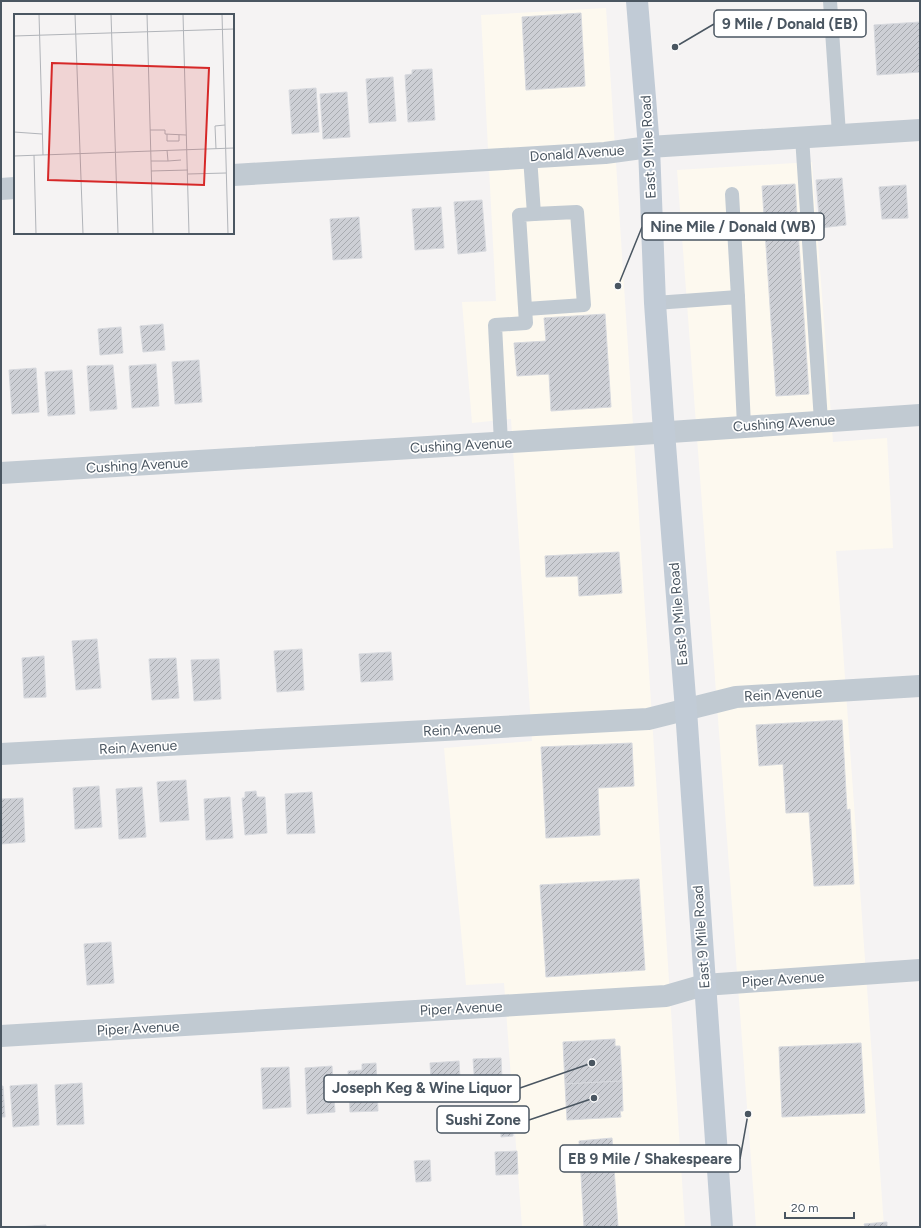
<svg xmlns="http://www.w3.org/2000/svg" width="921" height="1228" viewBox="0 0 921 1228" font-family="Figtree,sans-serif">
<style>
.commercial{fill:#fdf9ef}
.building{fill:url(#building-hatch);stroke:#d7d9de}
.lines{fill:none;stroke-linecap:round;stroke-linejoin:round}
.service{stroke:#c1cad2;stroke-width:14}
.minor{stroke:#c1cad2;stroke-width:22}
.secondary{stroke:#c1cbd6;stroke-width:22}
.labels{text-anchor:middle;stroke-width:3.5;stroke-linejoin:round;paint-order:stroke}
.street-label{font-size:14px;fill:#4a5661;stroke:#fff}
.inset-road{fill:none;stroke:#b1b4b9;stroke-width:1}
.view{fill:#d62828;fill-opacity:0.15;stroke:#d62828;stroke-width:2}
.inset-edge{fill:none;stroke:#4a5661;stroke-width:2}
.leader{fill:none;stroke:#4a5661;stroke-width:1.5}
.callout-dot{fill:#4a5661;stroke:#fff;stroke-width:1.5}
.callout{fill:#fff;stroke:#4a5661;stroke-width:1.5}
.callout-label{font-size:15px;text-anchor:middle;font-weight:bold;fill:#4a5661}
</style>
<defs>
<pattern id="building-hatch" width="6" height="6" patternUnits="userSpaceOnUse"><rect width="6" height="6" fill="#cdcfd5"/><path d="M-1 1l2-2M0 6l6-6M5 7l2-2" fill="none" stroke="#a8abb0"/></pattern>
</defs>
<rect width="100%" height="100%" fill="#f5f3f3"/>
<!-- commercial -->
<g class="commercial">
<polygon points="606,8 685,1227 522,1227 504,983 466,985 444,748 532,741 511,419 472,423 462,302 496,301 481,15"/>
<polygon points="812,162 833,442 887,438 893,548 836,551 884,1227 756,1227 677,170"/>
</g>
<!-- building -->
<g class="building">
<polygon points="581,13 585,86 526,90 522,17"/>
<polygon points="920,22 920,72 877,75 874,25"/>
<polygon points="432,69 435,120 408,122 405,75 412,74 412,70"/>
<polygon points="393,77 396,121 369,123 366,79"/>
<polygon points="316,88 319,132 292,134 289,90"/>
<polygon points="347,92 350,137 323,139 320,94"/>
<polygon points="842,178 846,225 820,228 816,180"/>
<polygon points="795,184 809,394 776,396 762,186"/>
<polygon points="906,185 908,218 882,219 879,187"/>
<polygon points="482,200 486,251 458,254 454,202"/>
<polygon points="441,207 444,248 415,250 412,209"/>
<polygon points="359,217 362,258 333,260 330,219"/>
<polygon points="605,314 611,407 551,411 549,374 517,376 514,343 546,341 544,318"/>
<polygon points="163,324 165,350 143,352 140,326"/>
<polygon points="121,327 123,353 100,355 98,329"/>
<polygon points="199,360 202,402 175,404 172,362"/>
<polygon points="156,364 159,406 132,408 129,366"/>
<polygon points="113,365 117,409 90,411 87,366"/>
<polygon points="36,368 39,412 12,414 9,370"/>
<polygon points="72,370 75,414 48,416 45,372"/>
<polygon points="619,552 622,593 579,596 578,576 546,577 545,556"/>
<polygon points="97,639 101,688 76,690 72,641"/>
<polygon points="302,649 304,690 277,692 274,651"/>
<polygon points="391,652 393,680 361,682 359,654"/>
<polygon points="44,656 46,697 24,698 22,658"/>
<polygon points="176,658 179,698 152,700 149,659"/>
<polygon points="219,659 221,699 194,701 191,660"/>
<polygon points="842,720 847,810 850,809 854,884 814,886 809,812 786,813 783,764 759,766 756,725"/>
<polygon points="632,743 634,786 598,788 600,835 546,838 541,747"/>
<polygon points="186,780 189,820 160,822 157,782"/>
<polygon points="99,786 102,827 75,829 73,788"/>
<polygon points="142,787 146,837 119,839 116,789"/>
<polygon points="256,791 257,797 265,797 267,833 245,835 242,798 245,798 245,792"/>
<polygon points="312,792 315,833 287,834 285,794"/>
<polygon points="230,797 233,838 206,840 204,799"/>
<polygon points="23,798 25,842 1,844 1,799"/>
<polygon points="639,879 645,970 546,977 540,885"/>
<polygon points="111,942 114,983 87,985 84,944"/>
<polygon points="615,1039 615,1046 620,1046 622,1081 565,1084 563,1042"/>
<polygon points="861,1043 865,1113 782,1117 779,1047"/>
<polygon points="501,1058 503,1099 476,1101 473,1059"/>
<polygon points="459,1061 461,1095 432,1097 430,1063"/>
<polygon points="376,1063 378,1111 350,1112 348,1071 362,1070 362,1064"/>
<polygon points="332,1066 335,1112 307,1114 305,1068"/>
<polygon points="289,1067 291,1107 263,1109 261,1068"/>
<polygon points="622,1081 623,1111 620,1111 621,1117 567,1120 565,1084"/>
<polygon points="82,1083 84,1124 57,1125 55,1085"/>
<polygon points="37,1084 39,1125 13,1127 10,1086"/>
<polygon points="1,1086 3,1086 5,1117 1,1117"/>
<polygon points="501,1120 513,1120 513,1136 501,1137"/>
<polygon points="612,1138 618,1227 584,1227 579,1141"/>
<polygon points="517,1151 518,1174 496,1175 495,1152"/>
<polygon points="430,1160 431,1181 416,1182 414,1161"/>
<polygon points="887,1222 887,1227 865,1227 864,1224"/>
<polygon points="46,1225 46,1227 18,1227"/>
</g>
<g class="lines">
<!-- service -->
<g class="service">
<polyline points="830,1 839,134"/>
<polyline points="802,137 821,421"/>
<polyline points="732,194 738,297"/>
<polyline points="655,303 738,297 744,426"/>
<polyline points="526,309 584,305 577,212 534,214"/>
<polyline points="501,443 495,325 526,323 519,215 534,214 530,157"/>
</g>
<!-- minor -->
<g class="minor">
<polyline points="233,175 605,153 649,147 920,130"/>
<polyline points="1,189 15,188"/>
<polyline points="1,473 626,435 920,415"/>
<polyline points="1,754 648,719 736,697 920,686"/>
<polyline points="1,1036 666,996 704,985 920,970"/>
</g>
<!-- secondary -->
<polyline class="secondary" points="637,1 649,147 655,303 664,432 686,710 722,1227"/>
</g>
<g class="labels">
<!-- street labels -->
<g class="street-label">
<text transform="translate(648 147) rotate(-93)" y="5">East 9 Mile Road</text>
<text transform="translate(577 153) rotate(-4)" y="5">Donald Avenue</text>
<text transform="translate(784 423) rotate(-4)" y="5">Cushing Avenue</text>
<text transform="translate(461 445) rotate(-3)" y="5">Cushing Avenue</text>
<text transform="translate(137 465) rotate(-3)" y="5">Cushing Avenue</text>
<text transform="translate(678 614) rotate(-95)" y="5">East 9 Mile Road</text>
<text transform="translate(783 694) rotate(-3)" y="5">Rein Avenue</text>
<text transform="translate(462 729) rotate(-3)" y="5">Rein Avenue</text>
<text transform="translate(138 747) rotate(-3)" y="5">Rein Avenue</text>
<text transform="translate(701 937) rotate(-94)" y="5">East 9 Mile Road</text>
<text transform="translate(783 979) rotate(-4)" y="5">Piper Avenue</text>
<text transform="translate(461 1008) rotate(-3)" y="5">Piper Avenue</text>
<text transform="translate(138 1028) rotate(-3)" y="5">Piper Avenue</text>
</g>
</g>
<!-- overview -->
<g transform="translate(14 14)">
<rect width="220" height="220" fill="#f5f3f3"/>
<path class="inset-road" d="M25,0L29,141M61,0L69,220M97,0L104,220M133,0L139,220M169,0L175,220M208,0L214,220M0,22L220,15M136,116H151V120L172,121M0,118L28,120M153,120V127H165V121M202,135L201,112L211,111M20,141L22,220M0,142L220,134M137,147H154L153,136M154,147L167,146M137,157L174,156M174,160L212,159"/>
<path class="view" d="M38,49L195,54L190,171L34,166Z"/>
<rect width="220" height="220" class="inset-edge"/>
</g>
<!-- callouts -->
<path class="leader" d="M675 47L714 24M618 286L642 227M592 1063L520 1088M594 1098L529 1120M748 1114L740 1159"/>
<g class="callout-dot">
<circle cx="675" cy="47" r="4"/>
<circle cx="618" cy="286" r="4"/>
<circle cx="592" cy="1063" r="4"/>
<circle cx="594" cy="1098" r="4"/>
<circle cx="748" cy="1114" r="4"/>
</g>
<g class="callout">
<rect x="714" y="10" width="152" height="27" rx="4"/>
<rect x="642" y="213" width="182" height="27" rx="4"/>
<rect x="324" y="1075" width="196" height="27" rx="4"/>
<rect x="437" y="1106" width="92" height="27" rx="4"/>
<rect x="560" y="1145" width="180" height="27" rx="4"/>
</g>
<g class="callout-label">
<text x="790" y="29">9 Mile / Donald (EB)</text>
<text x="733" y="232">Nine Mile / Donald (WB)</text>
<text x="422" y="1093">Joseph Keg &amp; Wine Liquor</text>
<text x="483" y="1125">Sushi Zone</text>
<text x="650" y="1164">EB 9 Mile / Shakespeare</text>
</g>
<!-- border -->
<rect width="921" height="1228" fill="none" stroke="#4a5661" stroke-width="4"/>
<!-- scale -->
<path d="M785 1212v6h69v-6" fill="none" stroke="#4a5661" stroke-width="2"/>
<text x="791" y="1212" font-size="12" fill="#4a5661" stroke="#ffffff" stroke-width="3" paint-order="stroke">20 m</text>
</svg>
